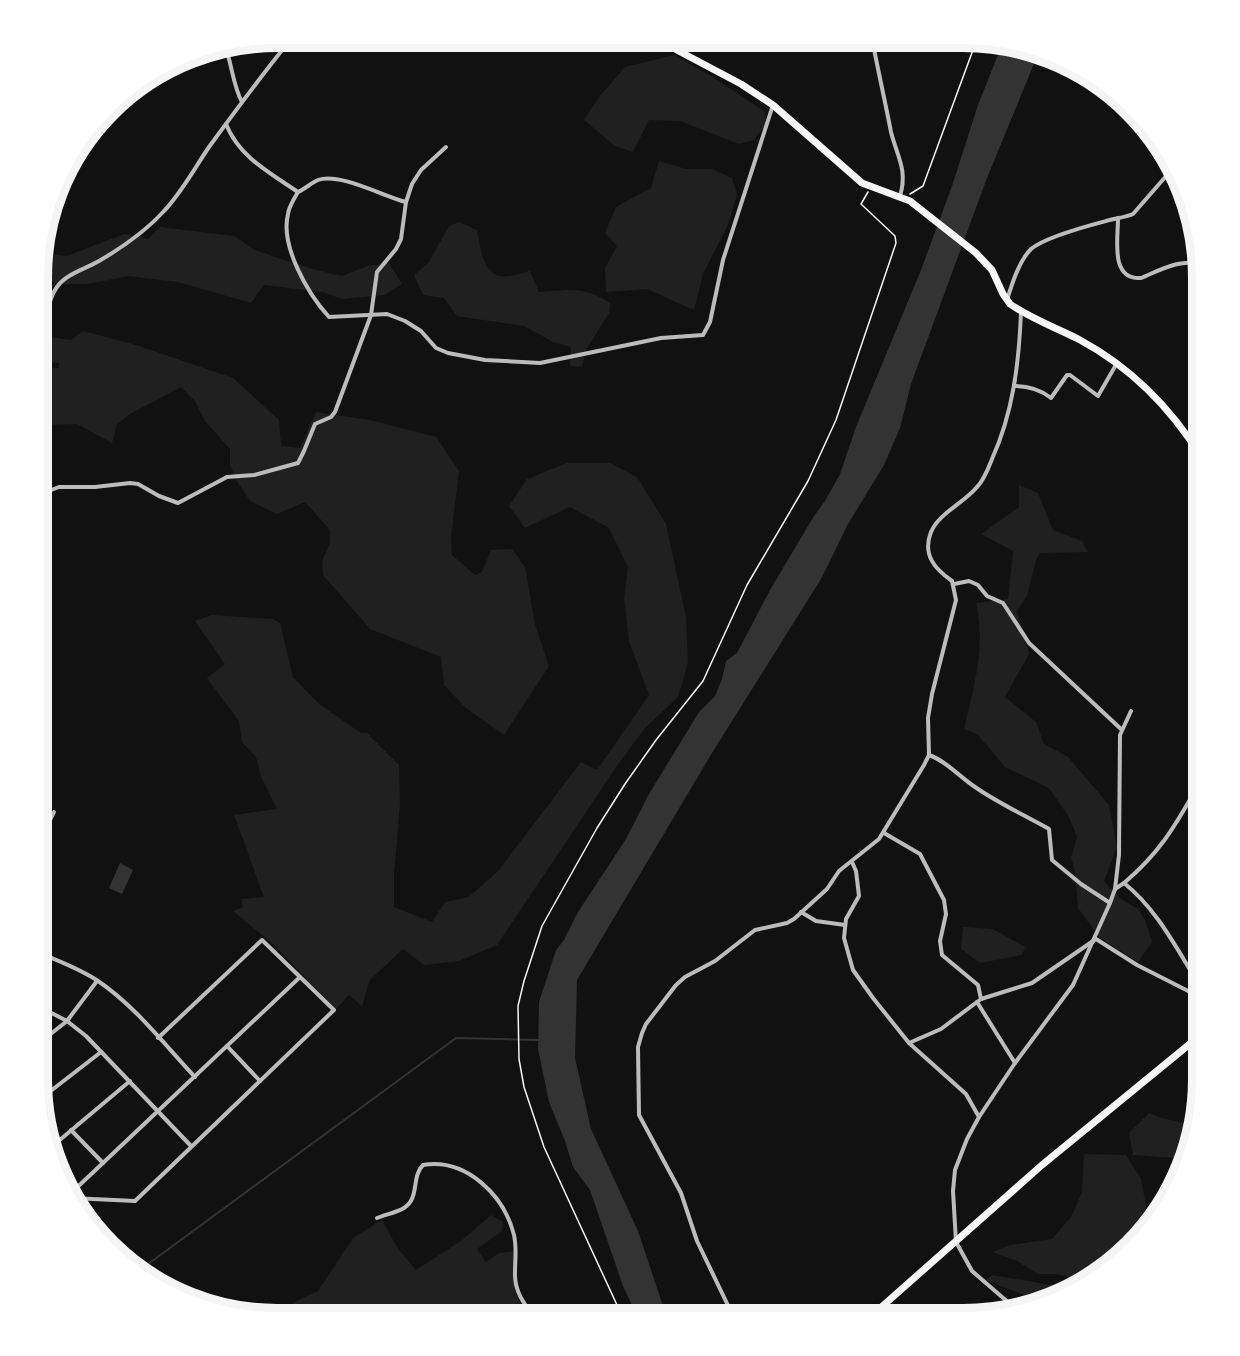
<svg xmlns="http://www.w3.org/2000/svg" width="1240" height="1356" viewBox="0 0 1240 1356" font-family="'Source Sans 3',sans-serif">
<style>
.green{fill:#202020}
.water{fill:#333}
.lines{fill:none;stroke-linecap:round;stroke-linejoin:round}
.stream{stroke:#333;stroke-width:2}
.path{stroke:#f5f5f5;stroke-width:1.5}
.minor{stroke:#bcbcbc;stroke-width:4}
.primary{stroke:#f5f5f5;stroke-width:7}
.rim{fill:none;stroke:#f5f5f5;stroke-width:8}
</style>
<rect width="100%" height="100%" fill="#111"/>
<!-- green -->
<g class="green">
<polygon points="674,55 713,77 765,112 766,124 754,140 739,144 680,121 649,120 633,152 615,146 584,120 599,97 625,67"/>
<polygon points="659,161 686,169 712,169 732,178 737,195 728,225 703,274 694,310 647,289 606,292 605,268 617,246 605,233 616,207 651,188"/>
<path d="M459,222L477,230C480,244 482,273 500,276C509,278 521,273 530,271L539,292C570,290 583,286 610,303L609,313L586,350L582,367L570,366L571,347L553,342L524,326L457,316L444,298L423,295L414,275L429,262L449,226Z"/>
<polygon points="160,227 234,236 255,250 278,258 316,270 342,276 368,266 389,263 402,284 384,295 342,299 323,292 264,285 251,303 178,282 128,276 88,284 58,284 42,279 42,253 67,256 124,234 148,239"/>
<polygon points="83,331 136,345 233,378 279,420 281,446 300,448 316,412 370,420 436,437 459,471 451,537 452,555 475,575 482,572 491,550 512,549 525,567 535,624 549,666 504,735 466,708 444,685 441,657 370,629 323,575 322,562 330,542 330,530 305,502 277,514 250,501 237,481 230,465 230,449 205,421 195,401 181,387 130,414 117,424 112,443 77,424 41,425 41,367 58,368 59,363 41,361 41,351 50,337 71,340"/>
<polygon points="567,463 610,463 637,477 666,524 686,617 688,663 678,697 645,728 616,767 497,945 459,961 424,965 403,949 370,980 362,1006 349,995 336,1009 273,944 233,911 243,907 241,899 264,897 234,815 276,809 276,807 260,774 256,757 242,742 239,721 207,678 225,664 195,621 212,615 273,619 280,623 293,677 319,704 361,733 367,733 399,765 400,804 394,874 394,907 432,922 445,902 469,897 498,871 581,762 597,770 649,695 629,641 624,598 628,567 609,528 570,507 525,528 509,506 527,479"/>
<path d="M1019,485L1038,493L1053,530L1082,541L1088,552L1040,553L1036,560L1027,596L1017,611L1029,654L1005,697L1036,722L1044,744L1068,757L1109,805L1117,847L1104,881L1121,899L1138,909L1145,920L1152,942L1138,962L1100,938L1078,908L1075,872L1071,857L1077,837L1069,817L1049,788L1005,767L977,734L964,729C974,685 986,648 976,603L1008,599L1013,551L981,534L1019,507Z"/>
<polygon points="963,927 993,929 1025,947 1022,955 980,963 961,949"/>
<polygon points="1149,1113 1162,1118 1193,1125 1182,1161 1175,1158 1133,1155 1129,1133"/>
<polygon points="1084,1154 1126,1155 1141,1179 1149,1221 1096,1278 1086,1283 1085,1281 1056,1274 1038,1274 1017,1261 993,1252 1010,1245 1052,1239 1071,1217 1082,1192"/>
<path d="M491,1215L503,1222L502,1231L477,1249L486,1262L499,1253L515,1251C513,1279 511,1295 530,1318H278L280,1314L296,1301L318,1291L353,1238L382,1220L398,1249L416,1270L461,1241Z"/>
<polygon points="992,1275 1075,1289 1046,1303 985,1280"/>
</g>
<!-- water -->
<g class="water">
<polygon points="1003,42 1038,54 987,178 911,384 900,428 884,465 848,524 821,579 712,753 577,980 575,1058 591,1129 638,1231 667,1318 638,1318 623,1286 590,1190 573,1167 565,1141 549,1102 538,1049 539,1002 556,950 564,940 578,912 626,839 649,794 699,712 715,696 722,679 726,661 737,653 770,590 814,516 825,501 840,474 856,427 921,270 952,186 978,105"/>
<polygon points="120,863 133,870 122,894 109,888"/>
</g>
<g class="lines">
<!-- stream -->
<polyline class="stream" points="140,1270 456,1038 538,1040"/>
<!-- path -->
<g class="path">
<polyline points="910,194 923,186 977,39"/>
<polyline points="623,1318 544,1147 524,1087 519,1059 518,1006 524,981 542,926 597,828 625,784 656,740 703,681 747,585 808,481 836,420 896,243 895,236 861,204 868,192"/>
</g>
<!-- minor -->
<g class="minor">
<path d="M872,39C878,70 885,101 891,132C897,156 908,170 900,196"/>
<path d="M225,46C232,64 233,86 242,102"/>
<path d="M226,124C239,157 270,173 298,192"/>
<path d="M406,202C385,197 339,172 318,180C311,183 305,189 298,192C294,199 289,206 288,214C280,246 308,294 329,317L387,314L405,321L421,331L436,348L448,353L485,360L540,363L661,338L703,335L710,322L723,260L773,105"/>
<path d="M1118,218C1118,240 1110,280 1141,278C1158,271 1185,256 1202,266"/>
<path d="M1007,300C1012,284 1019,261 1031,249C1045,237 1087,226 1106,221C1115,218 1124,218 1133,214L1174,167"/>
<path d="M42,335C48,320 47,300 57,287C66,274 85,269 99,261C123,247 145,232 164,211C182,192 194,169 209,147C236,110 263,73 292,38"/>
<path d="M1014,386C1027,386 1041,390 1051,398L1067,375H1070L1098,396L1117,363"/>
<polyline points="41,494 59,487 95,487 130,483 138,484 159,496 178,503 227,477 254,475 298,463 304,451 315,424 331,417 335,412 371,315 377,272 396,249 401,239 406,202 412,184 421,170 446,147"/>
<polyline points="954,584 969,581 978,585 987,596 1003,603 1029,643 1122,730"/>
<path d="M929,755C946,761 960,777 975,787C998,803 1024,815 1049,829L1052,860L1081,884L1110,903"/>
<polyline points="884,833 920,854 944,900 946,914 940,941 942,955 978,985 981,999 941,1029 909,1043"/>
<polyline points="39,843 54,812"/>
<polyline points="852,862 856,871 859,896 846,919 844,938 853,970 873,998 909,1043 966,1094 979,1117 967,1139 955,1170 953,1191 956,1242 972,1271 1017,1310"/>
<path d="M1124,883C1163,850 1177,822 1202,779"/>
<path d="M1115,889L1124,883C1159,911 1178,952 1202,989"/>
<polyline points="801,912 816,921 845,925"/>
<path d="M39,953C59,961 80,969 98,981C135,1006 164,1044 195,1077"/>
<polyline points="981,999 1032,983 1096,939 1137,965 1202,998"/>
<polyline points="977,1002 1015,1063"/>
<polyline points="38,1006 67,1021 86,1036 191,1146"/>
<polyline points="38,1044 67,1021 97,981"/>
<polyline points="227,1046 260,1081"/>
<polyline points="39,1100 101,1052"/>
<polyline points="979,1117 1015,1063 1073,985 1110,903 1115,889 1119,855 1120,735 1131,711"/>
<polyline points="71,1130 103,1163"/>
<polyline points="49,1149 130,1081"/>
<polyline points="69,1195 300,977"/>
<polyline points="71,1198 135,1201 334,1010 262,940 158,1038"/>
<path d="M377,1218C386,1214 396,1213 404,1208C420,1198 411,1177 423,1165C466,1158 504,1195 514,1235C517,1249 515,1259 515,1272C514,1291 524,1304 535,1318"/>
<path d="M734,1318L697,1241L681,1193L639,1115L638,1047L642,1033L646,1024L676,985L685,977L715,961L755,930L787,923L794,919L827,889L839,871L879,839L924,765L929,755L928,718L932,694L956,600L952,581C935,569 922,555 931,532C939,513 964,503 977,487C984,480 988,469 992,459C1013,413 1019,363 1021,312"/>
</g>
<!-- primary -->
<g class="primary">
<path d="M656,39L741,84L773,105L862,183L910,201L976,253L992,270L1003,294L1010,304C1031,319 1057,328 1080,340C1132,368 1171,408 1202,458"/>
<polyline points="869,1318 1042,1165 1202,1034"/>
</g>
</g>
<!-- crop -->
<path d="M0 0H1240V1356H0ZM277 48H963A229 229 0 0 1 1192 277V1079A229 229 0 0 1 963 1308H277A229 229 0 0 1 48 1079V277A229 229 0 0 1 277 48Z" fill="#fefefe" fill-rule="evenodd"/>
<path class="rim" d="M277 48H963A229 229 0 0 1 1192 277V1079A229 229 0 0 1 963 1308H277A229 229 0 0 1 48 1079V277A229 229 0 0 1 277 48Z"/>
</svg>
